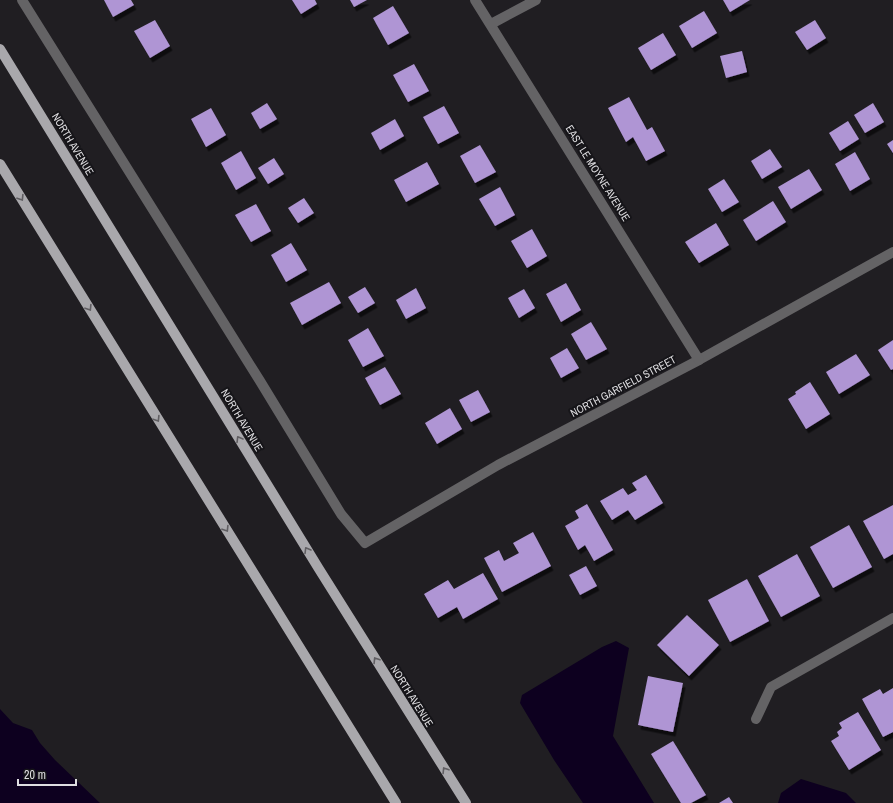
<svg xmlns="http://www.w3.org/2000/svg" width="893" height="803" viewBox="0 0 893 803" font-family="'Archivo Narrow',sans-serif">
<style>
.water{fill:#0d001f}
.building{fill:#af95d4;filter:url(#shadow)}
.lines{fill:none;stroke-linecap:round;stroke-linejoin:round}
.minor{stroke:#646365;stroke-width:10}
.primary{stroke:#a9a8ac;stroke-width:10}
.oneway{stroke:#605e62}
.labels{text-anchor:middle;stroke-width:4;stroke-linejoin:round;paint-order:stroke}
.street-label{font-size:11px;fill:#dfdee1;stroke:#161519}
</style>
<defs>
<filter id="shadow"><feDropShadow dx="2.5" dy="4.5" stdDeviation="0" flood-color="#0009"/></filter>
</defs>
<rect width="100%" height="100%" fill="#201e22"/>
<!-- water -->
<g class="water">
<polygon points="616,641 629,648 613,736 654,803 583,803 554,760 520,703 522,695 602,647"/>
<polygon points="0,709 13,723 32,730 40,743 55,760 100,803 0,803"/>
<polygon points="801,779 846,793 856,803 778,803 781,793"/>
</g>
<!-- building -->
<g class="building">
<polygon points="104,0 131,0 134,5 113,17"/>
<polygon points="292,0 315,0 317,4 301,14"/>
<polygon points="350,0 367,0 354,7"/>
<polygon points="723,0 750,0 730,12"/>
<polygon points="393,6 409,33 388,45 373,18"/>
<polygon points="704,11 717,33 692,48 679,26"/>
<polygon points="155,20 170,46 150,58 134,31"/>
<polygon points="815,20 826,38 807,50 795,32"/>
<polygon points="663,33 676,55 651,70 638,48"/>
<polygon points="742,51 747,72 726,78 720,56"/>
<polygon points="414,64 429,91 408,102 393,75"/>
<polygon points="629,97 647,130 652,127 665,151 646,161 633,137 626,142 608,108"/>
<polygon points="267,103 277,119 260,129 251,113"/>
<polygon points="873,103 884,122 865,133 854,115"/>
<polygon points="444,106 459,133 438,144 423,117"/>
<polygon points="211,108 226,135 206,147 191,119"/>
<polygon points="395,119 404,136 380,150 371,133"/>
<polygon points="848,121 859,139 840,151 829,133"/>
<polygon points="893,140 893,153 887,144"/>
<polygon points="480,145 496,172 475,183 460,156"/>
<polygon points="770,149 782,167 762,179 751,161"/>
<polygon points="241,151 256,178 236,190 221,163"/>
<polygon points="855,152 870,179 850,191 835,164"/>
<polygon points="274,158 284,174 268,184 258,168"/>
<polygon points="427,162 439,184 406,202 394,180"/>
<polygon points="809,169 822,190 791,209 778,187"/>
<polygon points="724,179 739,202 722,212 708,189"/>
<polygon points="500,187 515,215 495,226 479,199"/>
<polygon points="304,198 314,213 298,223 288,208"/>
<polygon points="773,201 786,222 756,241 743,220"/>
<polygon points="256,204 271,231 251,242 235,215"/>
<polygon points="716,223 729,245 699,263 685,242"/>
<polygon points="532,229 547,256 527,268 511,241"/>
<polygon points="291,243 307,270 286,282 271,255"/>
<polygon points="329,282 341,303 302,325 290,303"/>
<polygon points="566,283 581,310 561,322 546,294"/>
<polygon points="365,287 375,303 358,313 348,297"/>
<polygon points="416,288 426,308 406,319 396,300"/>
<polygon points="524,289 535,308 519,318 508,298"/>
<polygon points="591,322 607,349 586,360 571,334"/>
<polygon points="368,328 384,356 363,367 348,340"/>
<polygon points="893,340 893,369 891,370 878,350"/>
<polygon points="567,348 579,368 561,378 550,358"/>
<polygon points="856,354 870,375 839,394 826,372"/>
<polygon points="385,367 401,394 380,405 365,378"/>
<polygon points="810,382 830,414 806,429 788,399 796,394 795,392"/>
<polygon points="478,390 490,412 471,422 459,400"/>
<polygon points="450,408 462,429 437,444 425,423"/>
<polygon points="646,475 663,503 635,520 628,510 612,520 600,501 623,488 628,495 637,490 632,483"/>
<polygon points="587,504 613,550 594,561 585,545 578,550 565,526 579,518 575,511"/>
<polygon points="893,505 893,554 884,559 863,521"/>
<polygon points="849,525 872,567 833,588 810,547"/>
<polygon points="533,532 551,566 502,592 484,558 499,550 504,561 519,553 513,543"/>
<polygon points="797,554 820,596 781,617 758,576"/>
<polygon points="586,566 597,586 580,595 569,575"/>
<polygon points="483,573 498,599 463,619 457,607 438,618 424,594 448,580 454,589"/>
<polygon points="747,579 769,621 730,642 708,600"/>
<polygon points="687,615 719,645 689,676 657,645"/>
<polygon points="648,676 683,683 673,732 638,725"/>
<polygon points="893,688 893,732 883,737 862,699 880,689 883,694"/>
<polygon points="858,712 881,750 849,770 831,741 839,736 837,732 842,728 839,723"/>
<polygon points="673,741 706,795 691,803 681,803 651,754"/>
<polygon points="729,797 733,803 719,803"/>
</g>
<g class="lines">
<!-- minor -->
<g class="minor">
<polyline points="22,0 260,381 341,514 365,543 498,465 699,360 893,252"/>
<polyline points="475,0 699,360"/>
<polyline points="491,24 536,0"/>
<polyline points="756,719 771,687 893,618"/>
</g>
<!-- primary -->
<g class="primary">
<polyline points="0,49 319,569 466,803"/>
<polyline points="0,164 396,803"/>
</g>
</g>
<!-- one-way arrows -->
<defs><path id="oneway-chevron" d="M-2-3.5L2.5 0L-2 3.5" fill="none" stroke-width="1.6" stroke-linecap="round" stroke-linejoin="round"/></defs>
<g class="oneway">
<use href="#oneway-chevron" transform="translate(21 198) rotate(58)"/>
<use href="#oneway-chevron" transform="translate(89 308) rotate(58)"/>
<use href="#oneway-chevron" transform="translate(157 419) rotate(58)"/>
<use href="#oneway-chevron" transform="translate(239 439) rotate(-121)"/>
<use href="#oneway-chevron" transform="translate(226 529) rotate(58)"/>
<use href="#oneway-chevron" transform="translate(307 550) rotate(-121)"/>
<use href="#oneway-chevron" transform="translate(376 660) rotate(-122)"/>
<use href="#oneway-chevron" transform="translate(445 770) rotate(-122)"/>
</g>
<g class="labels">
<!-- street labels -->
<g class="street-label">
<text transform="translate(73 144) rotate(59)" y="4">NORTH AVENUE</text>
<text transform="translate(598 173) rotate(58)" y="4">EAST LE MOYNE AVENUE</text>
<text transform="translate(623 386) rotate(-28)" y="4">NORTH GARFIELD STREET</text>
<text transform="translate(242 420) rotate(59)" y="4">NORTH AVENUE</text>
<text transform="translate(412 696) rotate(58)" y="4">NORTH AVENUE</text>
</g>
</g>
<!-- scale -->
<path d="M18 779v6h58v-6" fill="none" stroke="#dfdee1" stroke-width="2"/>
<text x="24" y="779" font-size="12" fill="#dfdee1" stroke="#161519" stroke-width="3" paint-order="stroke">20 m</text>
</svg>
